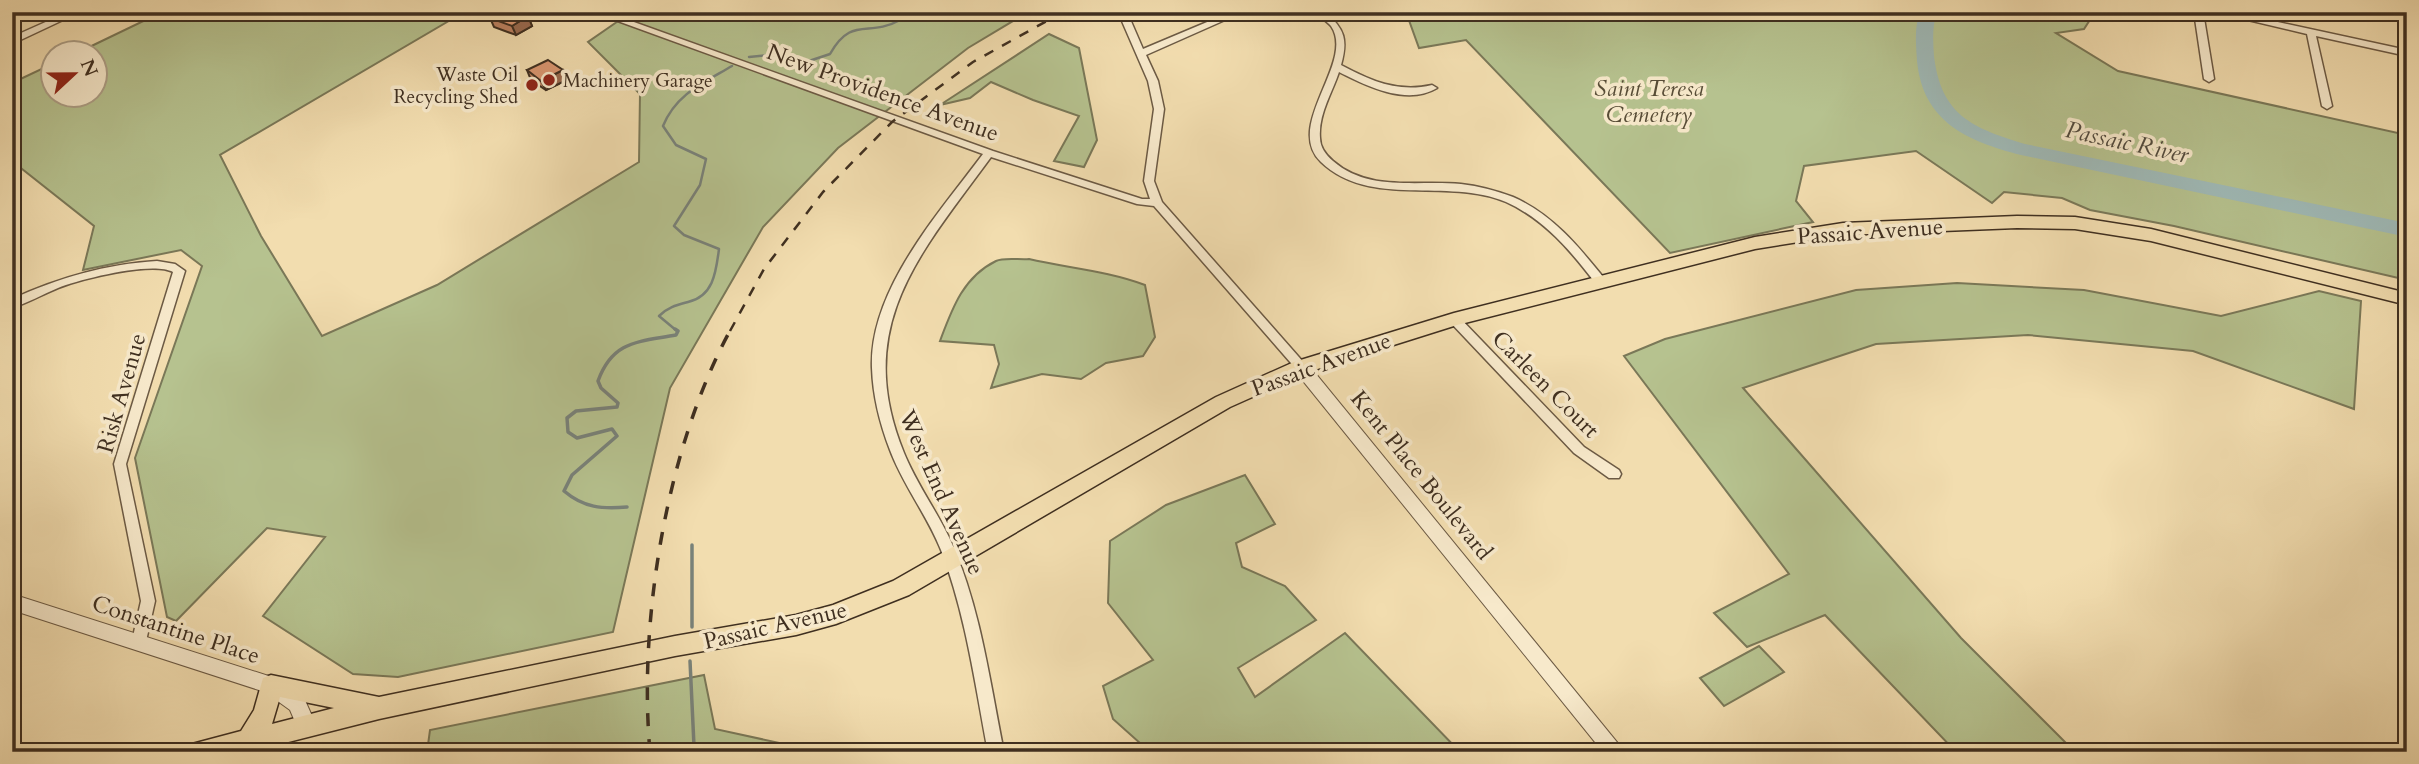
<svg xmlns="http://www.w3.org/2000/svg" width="2419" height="764" viewBox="0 0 2419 764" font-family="Cardo,serif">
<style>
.green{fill:#b6c28f;stroke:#7a7858;stroke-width:2}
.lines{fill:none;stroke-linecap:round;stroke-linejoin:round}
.stream-far1{stroke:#79827a;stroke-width:2.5}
.stream{stroke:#79827a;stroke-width:3.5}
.river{fill:#9fb9b6;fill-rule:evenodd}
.minor-casing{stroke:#6c5a44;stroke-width:3}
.tertiary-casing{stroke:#6c5a44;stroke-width:2}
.primary-casing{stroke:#3f2f20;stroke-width:3}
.minor{fill:#f7e9cb;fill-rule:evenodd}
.tertiary{fill:#f7e9cb;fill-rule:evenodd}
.primary{fill:#f2ddaf;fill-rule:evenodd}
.rail-far1{stroke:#3f2f20;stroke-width:2.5;stroke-dasharray:10 10;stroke-linecap:butt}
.rail{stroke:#3f2f20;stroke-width:3.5;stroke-dasharray:13 13;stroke-linecap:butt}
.wall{fill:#bc8261;stroke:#3f2f20;stroke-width:2}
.shaded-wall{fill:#996a4f;stroke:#3f2f20;stroke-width:2}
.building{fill:#db9771;stroke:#3f2f20;stroke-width:2}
.poi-dot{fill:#8f2418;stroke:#f7e9cb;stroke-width:2.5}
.labels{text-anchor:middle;stroke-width:7;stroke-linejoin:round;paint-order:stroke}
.far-poi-label{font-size:19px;fill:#3f2f20;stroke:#f7e9cb;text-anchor:end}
.park-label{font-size:23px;font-style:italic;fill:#574c36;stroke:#f7e9cb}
.street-label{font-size:23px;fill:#3f2f20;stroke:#f7e9cb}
.water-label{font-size:24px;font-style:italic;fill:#524b3e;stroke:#f7e9cb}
</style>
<rect width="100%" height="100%" fill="#f2ddaf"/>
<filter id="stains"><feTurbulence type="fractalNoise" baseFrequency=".00286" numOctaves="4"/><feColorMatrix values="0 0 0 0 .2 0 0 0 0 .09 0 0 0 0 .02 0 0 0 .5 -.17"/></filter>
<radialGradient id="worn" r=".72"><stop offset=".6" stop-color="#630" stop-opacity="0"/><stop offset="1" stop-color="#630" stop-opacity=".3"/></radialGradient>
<!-- green -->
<g class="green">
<polygon points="162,12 464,12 220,155 261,236 322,336 437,285 639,162 640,94 588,42 624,17 613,12 1028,12 968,48 838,148 763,227 670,388 613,632 398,677 353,674 263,616 325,537 267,528 176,621 167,617 135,458 202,266 181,250 83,270 94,226 12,161 12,83 52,64 52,94 94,94 94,52 79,52"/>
<polygon points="1406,12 2095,12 2084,29 2056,33 2118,71 2407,135 2407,280 2174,226 2090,210 2062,198 2004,192 1992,203 1916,151 1804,166 1796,201 1813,222 1670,253 1466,40 1419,48"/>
<polygon points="1049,34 1079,48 1097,140 1084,167 1054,161 1079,116 1033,100 991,82 970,98 940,105"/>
<path d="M1029,259C1068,268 1108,271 1145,285L1155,337L1143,356L1106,363L1081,379L1042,374L991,388L999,364L994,345L940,341C952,309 963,277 996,261C1004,257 1020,260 1029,259Z"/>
<polygon points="1957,283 2084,290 2221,316 2319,291 2361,301 2354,409 2193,351 2028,335 1876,344 1743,388 1961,638 2075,752 1956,752 1825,615 1747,647 1714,613 1789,574 1624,356 1665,339 1856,290"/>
<polygon points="1245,475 1275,524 1236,543 1242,567 1285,586 1316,620 1238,668 1255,697 1345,633 1460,752 1150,752 1113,719 1103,686 1153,660 1108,603 1110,541 1166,505"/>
<polygon points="1759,646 1784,672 1724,706 1700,678"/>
<polygon points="704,675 715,729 821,752 427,752 430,730"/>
</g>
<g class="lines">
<!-- stream-far1 -->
<g class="stream-far1">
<path d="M749,57L779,54L809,61L830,54C852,15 868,38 900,20L898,12"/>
<path d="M677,331L659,316C668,307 677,305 688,302C714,296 716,271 719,249L684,235L674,226L700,185L706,159L676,145L663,126C676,94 703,83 732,66"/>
</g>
<!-- stream -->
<g class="stream">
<path d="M627,507C602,509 584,508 564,491L572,475L617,436L612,429L577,438L568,432L567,418L576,411L617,407L618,403L601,388L598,381C613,340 639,342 676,335L678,331L675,329"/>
<polyline points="692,545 692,627"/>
<polyline points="690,661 694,746 700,752"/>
</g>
<!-- river -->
<path class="river" d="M1920,12H1937C1932,26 1933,41 1934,56C1941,115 1972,128 2025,144L2407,223V237L2021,155C1967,141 1923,122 1917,61C1916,44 1914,28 1920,12Z"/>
<!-- minor casing -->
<g class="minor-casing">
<g id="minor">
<polygon points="68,12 80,12 12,44 12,37"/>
<path d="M593,12H606L993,151L1142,199H1150L1144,181L1154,109L1148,81L1118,12H1127L1143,49L1231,12H1243L1146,55L1158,81L1164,109L1154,181L1162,202L1305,364L1307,367L1305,370H1297L1154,206L1137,204L991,157C920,254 852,326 904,453C917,485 939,514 953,546C981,611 990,683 1004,752H988C975,684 966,615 941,550C927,515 903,485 890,450C880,424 873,397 872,368C869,290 939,213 983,154Z"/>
<path d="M1315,12H1325C1345,29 1348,40 1341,65C1371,81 1398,93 1432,85L1437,88C1407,106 1366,86 1339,72C1332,93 1318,115 1320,138C1320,147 1326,155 1333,161C1368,192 1418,180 1461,184C1479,186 1497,191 1513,197C1552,214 1578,246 1604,278L1606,281L1604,284H1596C1571,251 1544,219 1506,202C1447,177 1370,209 1321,162C1283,125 1356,62 1331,26C1327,21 1319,17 1315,12Z"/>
<polygon points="2194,12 2203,12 2214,79 2209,82 2204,79"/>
<polygon points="2214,12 2232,12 2407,50 2407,56 2316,36 2332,106 2327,109 2322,106 2307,34"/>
<path d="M157,261L175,264L185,271L126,464L155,601L146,641L144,645L139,647L134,645L132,641L141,601L114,464L173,272C152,261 81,279 58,288C43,294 28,303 12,308V299C58,278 106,264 157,261Z"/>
<polygon points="1454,315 1458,316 1584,447 1619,470 1621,474 1619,478 1609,478 1574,453 1450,322 1448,319 1450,316"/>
</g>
</g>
<!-- tertiary casing -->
<g class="tertiary-casing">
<g id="tertiary">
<polygon points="1301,361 1307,363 1625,752 1603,752 1295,371 1293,367 1295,363"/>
<polygon points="12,594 278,679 304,698 316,725 313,731 306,734 299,731 290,710 265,692 12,610"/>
</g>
</g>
<!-- primary casing -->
<g class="primary-casing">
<path id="primary" d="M2017,216L2075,217L2151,229L2407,293V305L2151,241L2075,229L2017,228L1843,235L1755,249L1457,325L1308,372L1230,407L909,595L836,624L796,635L675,656L379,719L249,752H189L192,744L241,731L254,710L263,678L271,675L379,697L675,636L796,615L833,605L893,581L1216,397L1294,362L1454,313L1755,237L1843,223ZM280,697L334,708L272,724Z"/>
</g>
<!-- minor -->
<use href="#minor" class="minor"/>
<!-- tertiary -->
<use href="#tertiary" class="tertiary"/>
<!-- primary -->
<use href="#primary" class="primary"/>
<!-- rail-far1 -->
<g class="rail-far1">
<polyline points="2394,12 2407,14"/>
<polyline points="730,331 764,269 823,192 892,122 973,62 1063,12"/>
</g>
<!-- rail -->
<g class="rail">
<polyline points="12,750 15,752"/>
<path d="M650,752C638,620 667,445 731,329"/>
</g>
</g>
<!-- wall -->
<g class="wall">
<polygon points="528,16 532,26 516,35 494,27 490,18"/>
<polygon points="527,70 563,70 567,80 546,90 531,80"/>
</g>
<!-- shaded-wall -->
<g class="shaded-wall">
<polygon points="528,16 532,26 516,35 512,26"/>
<polygon points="563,70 567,80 546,90 541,81"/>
</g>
<!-- building -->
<g class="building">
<polygon points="500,12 517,12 528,16 512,26 490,18"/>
<polygon points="548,60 563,70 541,81 527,70"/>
</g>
<!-- markers -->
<g class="poi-dot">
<circle cx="549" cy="80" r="7"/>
<circle cx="532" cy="85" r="7"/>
</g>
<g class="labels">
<!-- far-poi labels -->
<g class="far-poi-label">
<text x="518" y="81">Waste Oil<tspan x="518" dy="22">Recycling Shed</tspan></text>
<text x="563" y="87" text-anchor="start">Machinery Garage</text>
</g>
<!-- park labels -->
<g class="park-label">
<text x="1649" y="96">Saint Teresa<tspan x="1649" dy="26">Cemetery</tspan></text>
</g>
<!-- street labels -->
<g class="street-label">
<text transform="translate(883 92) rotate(20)" y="8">New Providence Avenue</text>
<text transform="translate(1870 231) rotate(-4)" y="8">Passaic Avenue</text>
<text transform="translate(1321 364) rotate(-20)" y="8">Passaic Avenue</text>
<text transform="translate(1546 384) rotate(45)" y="8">Carleen Court</text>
<text transform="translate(121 393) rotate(-74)" y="8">Risk Avenue</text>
<text transform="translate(1422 475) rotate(51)" y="8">Kent Place Boulevard</text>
<text transform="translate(942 492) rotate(66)" y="8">West End Avenue</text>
<text transform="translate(775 625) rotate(-13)" y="8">Passaic Avenue</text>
<text transform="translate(176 629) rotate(18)" y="8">Constantine Place</text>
</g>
<!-- water labels -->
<g class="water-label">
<text transform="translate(2127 142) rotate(12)" y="8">Passaic River</text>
</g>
</g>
<!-- margin -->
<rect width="2419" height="764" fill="none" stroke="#f2ddaf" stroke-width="42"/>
<rect x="14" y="14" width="2391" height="736" fill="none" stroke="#3f2f20" stroke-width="3.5"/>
<rect x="21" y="21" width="2377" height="722" fill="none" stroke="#3f2f20" stroke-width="2"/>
<!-- north arrow -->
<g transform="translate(74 74) rotate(68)"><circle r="33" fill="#f7e9cb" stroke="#ad9f87" stroke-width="2"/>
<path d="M0-5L12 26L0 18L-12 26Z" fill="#8f2418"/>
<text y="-10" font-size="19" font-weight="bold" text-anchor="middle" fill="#3f2f20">N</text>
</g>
<rect width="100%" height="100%" filter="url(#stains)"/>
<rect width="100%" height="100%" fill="url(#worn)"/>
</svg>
